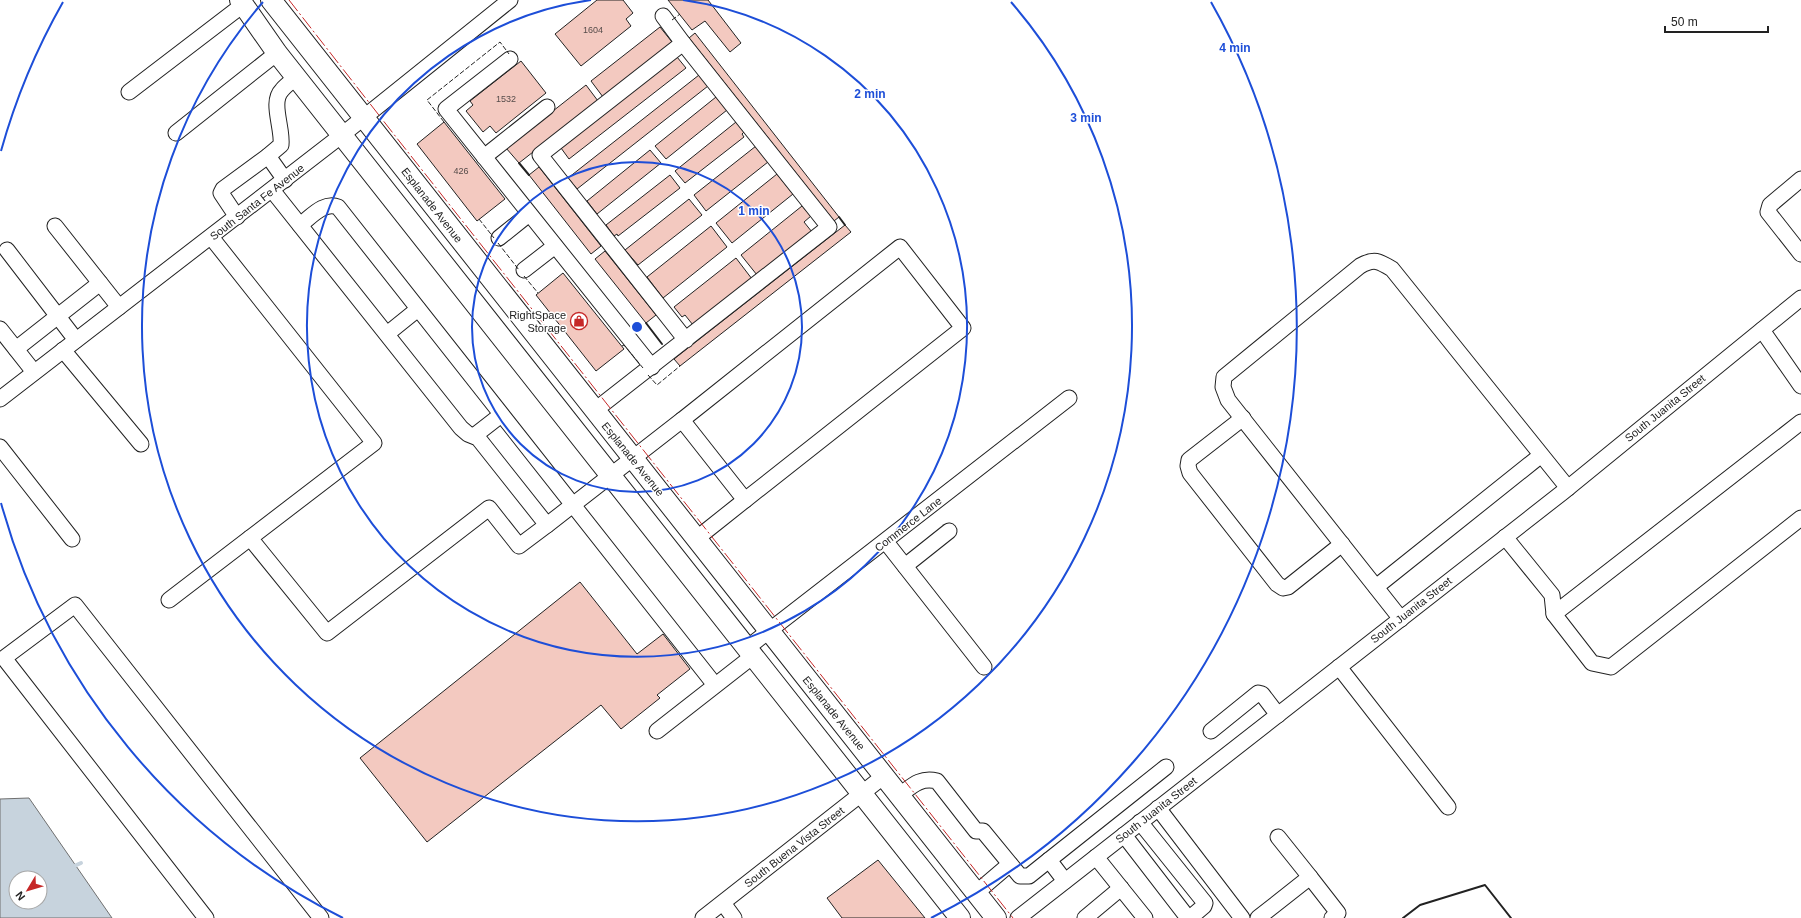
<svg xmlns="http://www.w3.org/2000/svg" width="1801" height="918" viewBox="0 0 1801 918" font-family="Arial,sans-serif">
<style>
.water{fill:#c7d3dd;stroke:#6f6f6f;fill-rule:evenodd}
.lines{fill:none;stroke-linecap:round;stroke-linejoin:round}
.stream{stroke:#c7d3dd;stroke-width:4}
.building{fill:#f3c9c0;stroke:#222}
.minor-casing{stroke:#222;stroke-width:17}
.major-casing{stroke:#222;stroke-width:22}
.minor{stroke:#fff;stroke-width:15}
.major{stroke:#fff;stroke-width:20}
.fence{stroke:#222;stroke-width:1;stroke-dasharray:5 2;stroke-linecap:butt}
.wall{stroke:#222;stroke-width:2}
.power{stroke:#c62828;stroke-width:1;stroke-dasharray:14 3 2 3;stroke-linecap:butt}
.ring{fill:none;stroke:#1d4ed8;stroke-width:2}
.labels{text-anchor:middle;stroke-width:3;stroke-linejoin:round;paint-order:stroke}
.number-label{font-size:9px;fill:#564c4a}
.street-label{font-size:11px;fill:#222;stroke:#fff}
.poi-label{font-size:11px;fill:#222;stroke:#fff;text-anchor:end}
.centre{fill:#1d4ed8;stroke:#fff;stroke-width:2}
.ring-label{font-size:12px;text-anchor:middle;font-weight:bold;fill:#1d4ed8;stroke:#fff;stroke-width:3;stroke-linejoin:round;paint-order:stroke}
</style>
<rect width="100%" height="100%" fill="#fff"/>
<!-- water -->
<path class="water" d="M29,798L112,918H0V799ZM16,878H40V902H16Z"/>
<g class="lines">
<!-- stream -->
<polyline class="stream" points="72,867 81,863"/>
</g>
<!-- building -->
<g class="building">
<polygon points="597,0 623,0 633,13 626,19 631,26 581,66 555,34"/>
<polygon points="668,0 708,0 741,43 730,52 705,21 692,30"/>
<polygon points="660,27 672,42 603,97 591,81"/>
<polygon points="695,33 839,217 834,221 689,38"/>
<polygon points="677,57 686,68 569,159 561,148"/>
<polygon points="521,61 546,93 496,133 490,126 483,132 466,111 473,105 470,101"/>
<polygon points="699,75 708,86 577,189 568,178"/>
<polygon points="586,85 598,101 519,163 506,148"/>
<polygon points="716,97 727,110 666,159 655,146"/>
<polygon points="444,122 505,199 477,221 417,144"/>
<polygon points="736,122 744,132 742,134 744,137 685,183 675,171"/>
<polygon points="756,146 768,162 706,211 694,195"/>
<polygon points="650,150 661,163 597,214 587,201"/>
<polygon points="539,167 601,246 591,254 529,175"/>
<polygon points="777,174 793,194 732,243 716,223"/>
<polygon points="670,175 680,188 618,236 617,234 614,236 606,225"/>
<polygon points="689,199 702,215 638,265 625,250"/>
<polygon points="802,206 811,216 804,222 812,232 757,275 741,255"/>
<polygon points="845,225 851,232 680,366 674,359"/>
<polygon points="711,226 727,247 663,298 647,277"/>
<polygon points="605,251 656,315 646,323 595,259"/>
<polygon points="736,258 752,279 693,325 685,315 682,317 674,307"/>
<polygon points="563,273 624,349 596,371 536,295"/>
<polygon points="580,582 637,654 663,634 690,669 657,695 660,698 621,729 601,705 427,842 360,758"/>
<polygon points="878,860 925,918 842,918 827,898"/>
</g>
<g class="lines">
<!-- minor casing -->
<g class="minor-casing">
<g id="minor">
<polyline points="663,16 683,43"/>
<polyline points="510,59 446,109 652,367"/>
<polyline points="129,92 244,4"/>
<polyline points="176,133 277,53"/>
<polyline points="484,157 547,107"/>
<polyline points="1801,179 1770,205 1768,212 1801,254"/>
<path d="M285,180L268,156L281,145C283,128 270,102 282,90C286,85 292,81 297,77"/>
<polyline points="272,190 461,428 468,434 478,438 547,525 682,420 745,500 696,539"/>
<polyline points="237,217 221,193 223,189 268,156"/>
<path d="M300,225C311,217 324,201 338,207L715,685"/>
<polyline points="55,226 119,307"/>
<polyline points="211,237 374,443 250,538 327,633 489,508 519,546 547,525"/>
<polyline points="499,238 529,214"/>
<polyline points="7,250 76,340"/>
<polyline points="524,270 555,246"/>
<polyline points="0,329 34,372"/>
<polyline points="1762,330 1801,386"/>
<polyline points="387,334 418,309"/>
<polyline points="16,349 100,283"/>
<polyline points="63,350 141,444"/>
<polyline points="0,399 342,135 510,0"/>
<polyline points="594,411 829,227 683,43 540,155 686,340"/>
<polyline points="1243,418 1189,460 1188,466 1190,473 1277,584 1283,588 1288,587 1342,544"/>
<polyline points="682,420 900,247 963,328 745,500"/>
<polyline points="474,436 501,415"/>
<polyline points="0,447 72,539"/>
<polyline points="1505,537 1552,595 1554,614 1592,663 1611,667 1801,518"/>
<polyline points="886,542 984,667"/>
<polyline points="905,566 949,531"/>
<polyline points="1376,587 1540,456"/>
<polyline points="169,600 250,538"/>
<polyline points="1554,614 1801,422"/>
<path d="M1401,619L1228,400L1223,387L1224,377L1360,266C1374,258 1379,261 1392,269L1568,488"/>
<polyline points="747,648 1069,398"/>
<polyline points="1339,667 1448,807"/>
<polyline points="657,731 753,656"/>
<polyline points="1211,731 1258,693 1262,694 1278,715"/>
<path d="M900,795C912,786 920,777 937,781L976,831H983L1020,876H1029L1049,860"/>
<polyline points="1158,808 1242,918"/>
<polyline points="1140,822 1205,903 1204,906 1190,918"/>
<polyline points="1124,835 1188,918"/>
<polyline points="1278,837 1310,877"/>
<polyline points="1096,857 1145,918"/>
<polyline points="1065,881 1049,860 1166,767"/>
<polyline points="976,893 1010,864"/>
<polyline points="723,903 734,918"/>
<polyline points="206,918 4,658 75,605 321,918"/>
<polyline points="703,918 884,776"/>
<polyline points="1018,918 1563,492 1801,298"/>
<polyline points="1085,918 1121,888"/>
<polyline points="1258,918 1310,877 1338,913 1332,918"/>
</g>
</g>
<!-- major casing -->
<g class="major-casing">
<g id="major">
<polyline points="240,0 277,53 960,918"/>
<polyline points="271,0 996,918"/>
</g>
</g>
<!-- minor -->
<use href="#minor" class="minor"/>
<!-- major -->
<use href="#major" class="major"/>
<!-- fence -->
<g class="fence">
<polyline points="672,20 680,14"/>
<polyline points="444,122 427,100 500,42 509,54"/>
<polyline points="479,219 494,238"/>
<polyline points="498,243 519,270"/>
<polyline points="524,276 538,293"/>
<polyline points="622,346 624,345 643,368"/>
<polyline points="648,375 657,385 680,366"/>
</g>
<!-- wall -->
<g class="wall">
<polyline points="519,163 529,175"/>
<polyline points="839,217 845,225"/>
<polyline points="646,323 662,344"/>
<polyline points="1403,918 1420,905 1485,885 1511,918"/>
</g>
<!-- power -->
<polyline class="power" points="289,0 396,137 1013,918"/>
</g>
<!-- distance rings -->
<g class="ring">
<circle cx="637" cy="327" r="165"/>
<path d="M683 0A330 330 0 1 1 591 0"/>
<path d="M1011 2A495 495 0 1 1 263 2"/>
<path d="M343 918A660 660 0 0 1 1 503M1 151A660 660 0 0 1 63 2M1211 2A660 660 0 0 1 931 918"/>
</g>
<!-- icons -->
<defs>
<g id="shop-ring" transform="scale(0.9)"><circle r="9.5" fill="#fff" stroke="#c62828" stroke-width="1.5"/><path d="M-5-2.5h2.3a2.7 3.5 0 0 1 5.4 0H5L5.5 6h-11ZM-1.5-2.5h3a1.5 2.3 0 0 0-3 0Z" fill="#c62828"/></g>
</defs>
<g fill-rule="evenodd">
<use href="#shop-ring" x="579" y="321"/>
</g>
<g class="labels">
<!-- number labels -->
<g class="number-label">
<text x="593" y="33">1604</text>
<text x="506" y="102">1532</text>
<text x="461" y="174">426</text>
</g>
<!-- street labels -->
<g class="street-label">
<text transform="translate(257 202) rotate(-38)" y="4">South Santa Fe Avenue</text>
<text transform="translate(432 205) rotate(52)" y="4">Esplanade Avenue</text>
<text transform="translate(1665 408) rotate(-39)" y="4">South Juanita Street</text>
<text transform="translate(633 459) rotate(51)" y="4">Esplanade Avenue</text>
<text transform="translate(908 524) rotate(-38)" y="4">Commerce Lane</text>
<text transform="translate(1411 610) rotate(-38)" y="4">South Juanita Street</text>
<text transform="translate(834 713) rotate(51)" y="4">Esplanade Avenue</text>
<text transform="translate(1156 810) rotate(-38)" y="4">South Juanita Street</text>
<text transform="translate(794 847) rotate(-38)" y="4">South Buena Vista Street</text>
</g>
<!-- poi labels -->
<g class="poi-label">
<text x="566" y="319">RightSpace<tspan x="566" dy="13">Storage</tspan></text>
</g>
</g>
<circle cx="637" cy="327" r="6" class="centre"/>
<g class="ring-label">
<text x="1235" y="52">4 min</text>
<text x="870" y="98">2 min</text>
<text x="1086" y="122">3 min</text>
<text x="754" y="215">1 min</text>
</g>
<!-- north arrow -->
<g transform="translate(28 890) rotate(232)"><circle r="19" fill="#ffffff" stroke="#a7a7a7"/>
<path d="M0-3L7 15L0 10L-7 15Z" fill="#c62828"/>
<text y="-6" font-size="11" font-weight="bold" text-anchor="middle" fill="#222222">N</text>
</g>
<!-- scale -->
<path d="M1665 26v6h103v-6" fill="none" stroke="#222222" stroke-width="2"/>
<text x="1671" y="26" font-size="12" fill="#222222" stroke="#ffffff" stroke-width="3" paint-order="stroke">50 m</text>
</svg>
